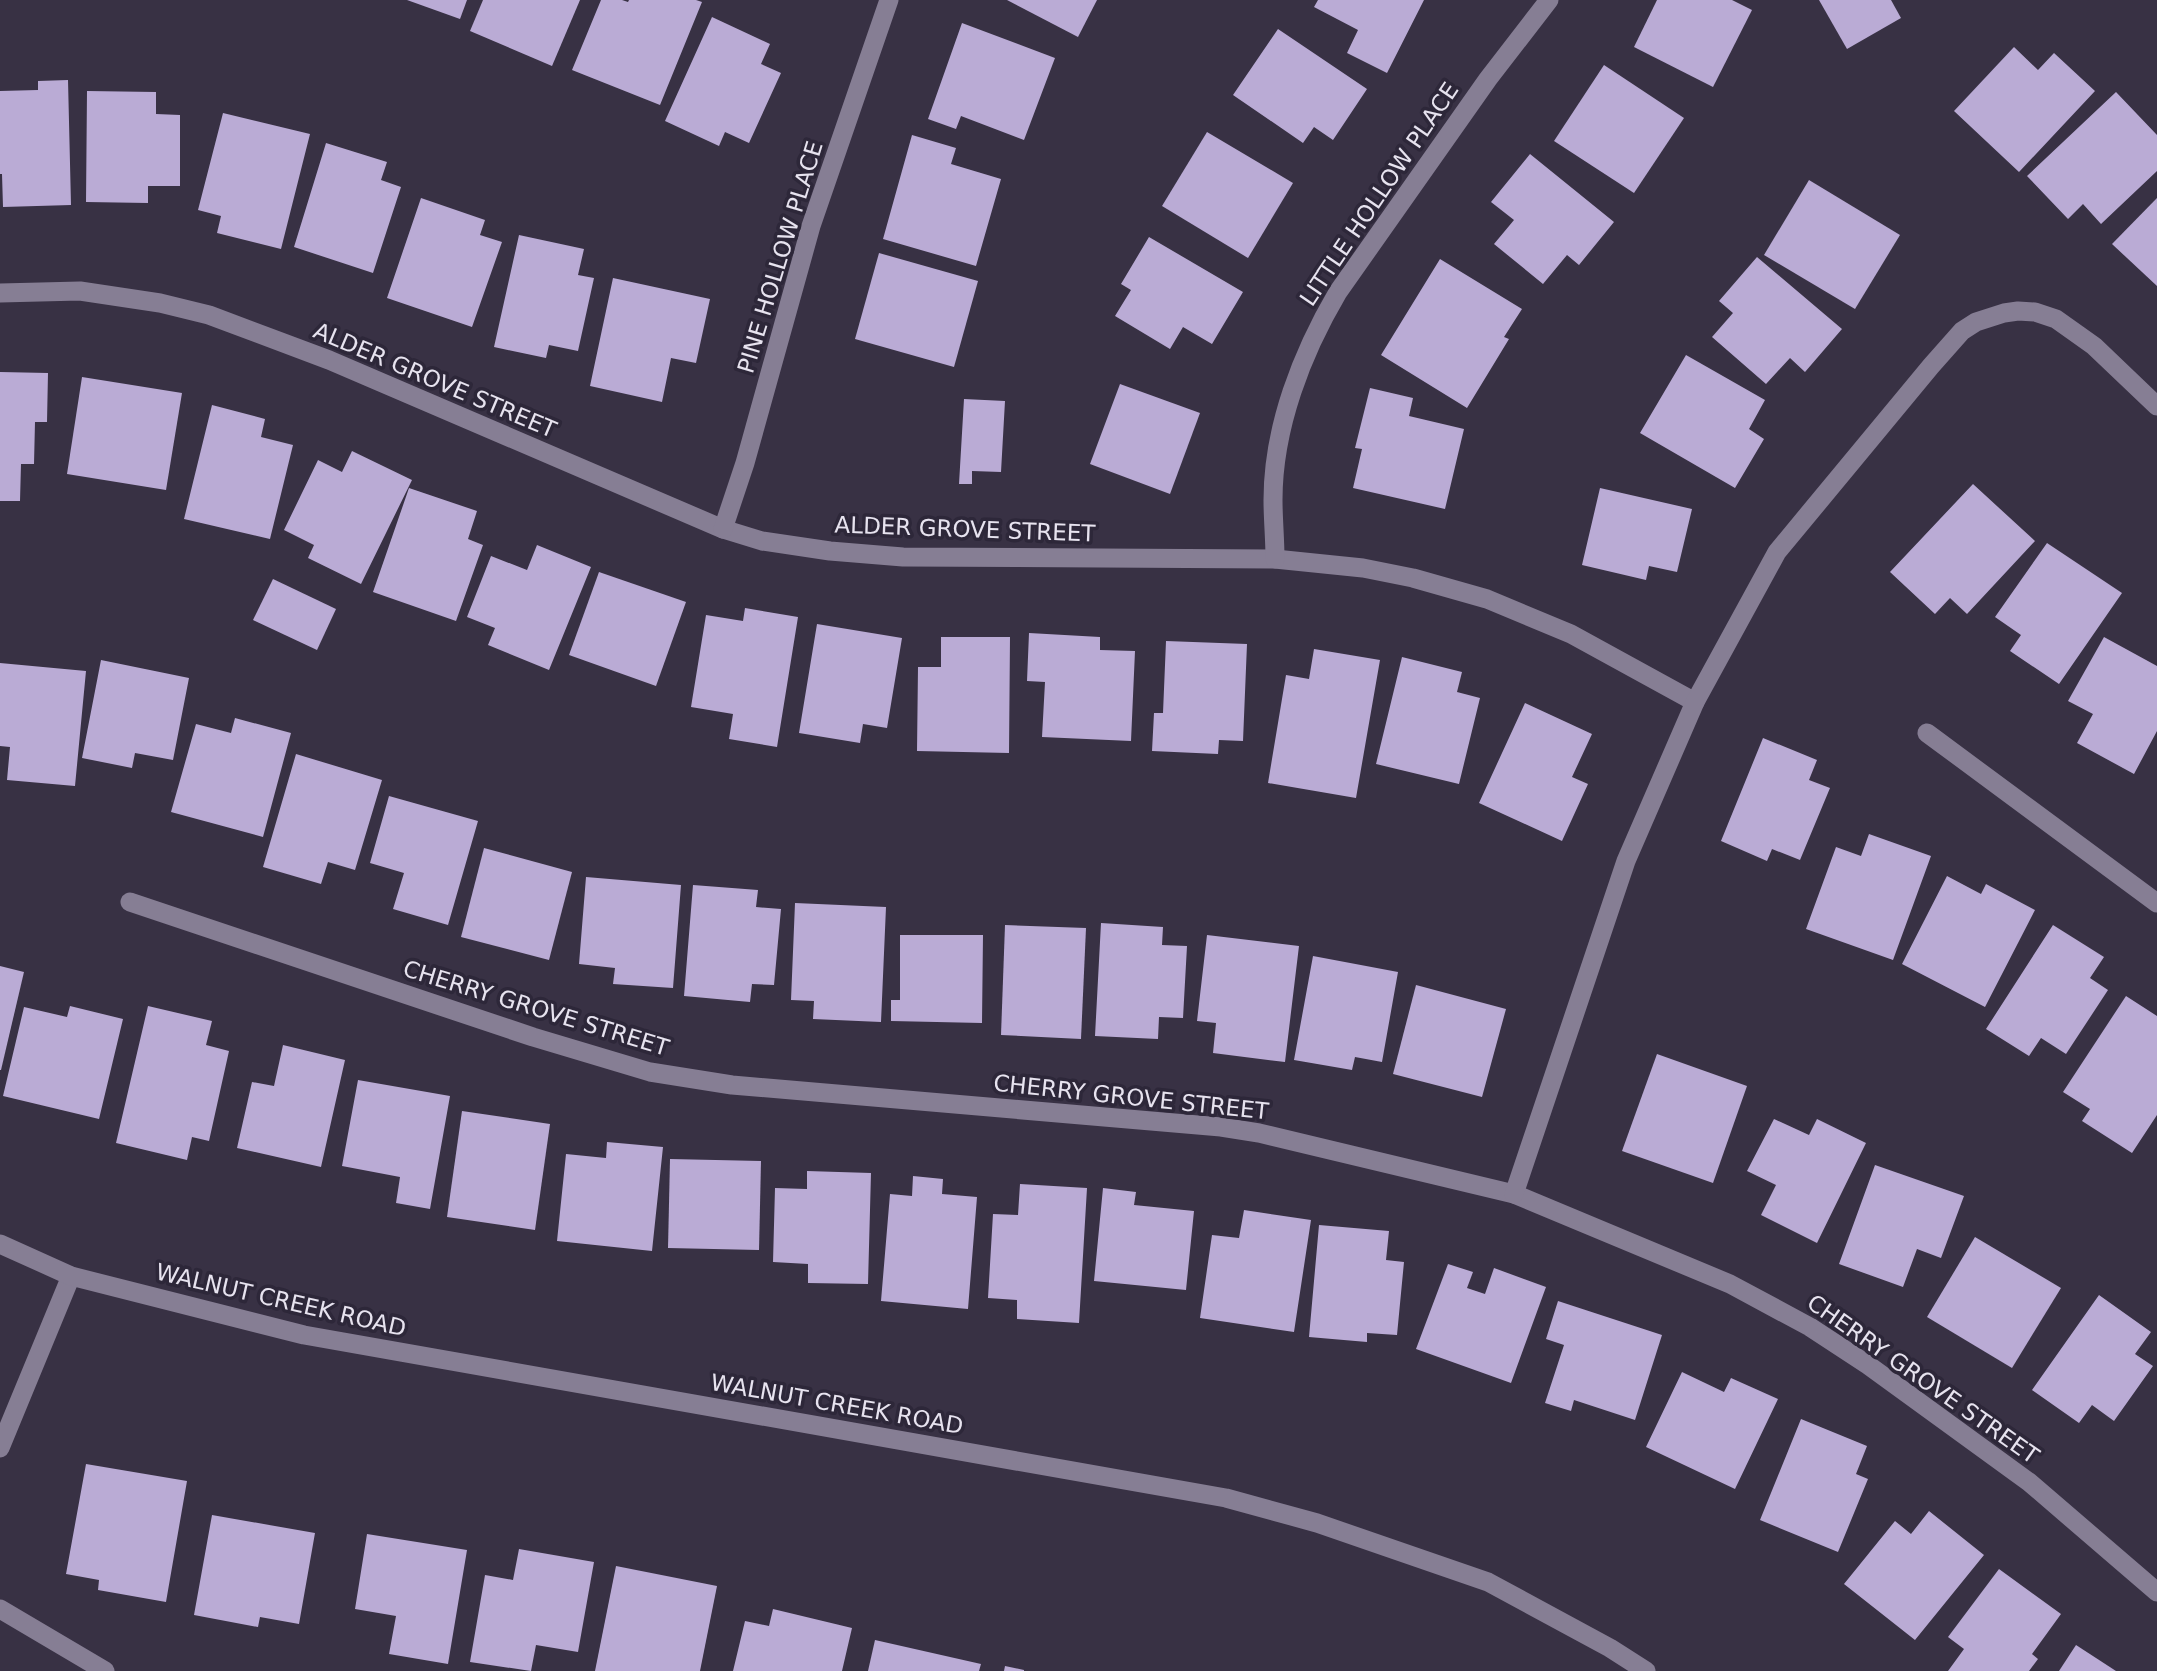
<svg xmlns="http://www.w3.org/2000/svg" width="2157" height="1671" viewBox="0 0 2157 1671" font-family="'DejaVu Sans',sans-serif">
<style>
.building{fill:#baabd5}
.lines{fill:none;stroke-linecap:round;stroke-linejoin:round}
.minor{stroke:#867e94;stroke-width:19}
.tertiary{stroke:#867e94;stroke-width:19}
.labels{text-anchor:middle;stroke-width:7;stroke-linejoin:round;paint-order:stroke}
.street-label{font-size:23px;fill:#e7e3ef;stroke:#2d2739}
</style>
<rect width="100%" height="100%" fill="#383144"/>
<!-- building -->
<g class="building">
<polygon points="407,0 467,0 460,19"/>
<polygon points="483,0 580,0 552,66 470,31"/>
<polygon points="601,0 622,0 628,2 629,0 696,0 702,2 660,105 572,70"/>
<polygon points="1007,0 1097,0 1078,37"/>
<polygon points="1318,0 1424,0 1387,73 1347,53 1358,30 1314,7"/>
<polygon points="1657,0 1732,0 1752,10 1713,87 1634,47"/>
<polygon points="1819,0 1891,0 1901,18 1847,49"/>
<polygon points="712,17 770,44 761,64 781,73 749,143 725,132 719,146 665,121"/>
<polygon points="962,23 1055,58 1024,140 961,116 956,129 928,119"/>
<polygon points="1278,29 1367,89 1333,140 1314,127 1303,143 1233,95"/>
<polygon points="2014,47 2038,70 2054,53 2095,91 2019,172 1954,111"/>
<polygon points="1604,65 1684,118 1634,193 1554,141"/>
<polygon points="68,80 71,205 3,207 2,174 0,174 0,91 38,90 38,81"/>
<polygon points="87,91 156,92 156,114 180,115 180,186 148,186 148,203 86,202"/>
<polygon points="2116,92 2157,135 2157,171 2101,224 2083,204 2068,219 2027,176"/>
<polygon points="223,113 310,134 281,249 217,233 221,216 198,210"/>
<polygon points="1207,132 1293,183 1248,258 1162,206"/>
<polygon points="912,135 956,148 951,164 1001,179 976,266 883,239"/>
<polygon points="326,143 387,162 381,180 401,187 373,273 294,247"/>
<polygon points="1530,154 1614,222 1579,265 1567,255 1543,284 1494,244 1514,220 1491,202"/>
<polygon points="1809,180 1900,235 1855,309 1764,255"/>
<polygon points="421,198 485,220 480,235 502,242 472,327 387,298"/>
<polygon points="2157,198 2157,286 2112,244"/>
<polygon points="519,235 584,249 578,275 594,278 578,351 549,345 546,358 494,347"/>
<polygon points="1149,237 1243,292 1212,344 1183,327 1170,349 1115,316 1131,290 1121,284"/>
<polygon points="879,253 978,281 954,367 855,339"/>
<polygon points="1757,257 1842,329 1805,372 1790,358 1766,384 1712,337 1733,313 1719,301"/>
<polygon points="1440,259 1522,309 1504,337 1509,339 1467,408 1381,355"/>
<polygon points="613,278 710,299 696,363 671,358 662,402 590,386"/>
<polygon points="1686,355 1765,400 1749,429 1764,439 1735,488 1640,433"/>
<polygon points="0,372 48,373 47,422 35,422 34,464 21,464 20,501 0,501"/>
<polygon points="82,377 182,393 166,490 67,474"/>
<polygon points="1120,384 1200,413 1170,494 1090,464"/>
<polygon points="1370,388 1413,398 1409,416 1464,429 1445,509 1353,488 1362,449 1355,448"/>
<polygon points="964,399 1005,401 1001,472 972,471 972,484 959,484"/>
<polygon points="212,405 265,419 261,437 293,445 270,539 184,519"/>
<polygon points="352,451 412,480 361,584 308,558 314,545 284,530 318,460 342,472"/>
<polygon points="1973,484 2035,541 1967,614 1950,598 1935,614 1890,572"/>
<polygon points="409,488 477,511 468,539 483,545 456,621 373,592"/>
<polygon points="1600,488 1692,509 1677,572 1649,566 1646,580 1582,565"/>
<polygon points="2047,543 2122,593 2059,684 2010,651 2021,635 1995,617"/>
<polygon points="537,545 591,567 549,670 488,645 495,628 467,617 491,556 527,570"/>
<polygon points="599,572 686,602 656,686 569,655"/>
<polygon points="273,579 336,609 317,650 253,620"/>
<polygon points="745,608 798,617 777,747 729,739 733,714 691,707 706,615 743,621"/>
<polygon points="817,624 902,638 887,728 863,724 860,743 799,733"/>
<polygon points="1029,633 1100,637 1100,650 1135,651 1131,741 1042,737 1045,682 1027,681"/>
<polygon points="941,637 1010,637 1009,753 917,751 918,667 941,667"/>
<polygon points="2104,637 2157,666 2157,731 2134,774 2077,743 2093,714 2068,701"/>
<polygon points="1166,641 1247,644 1243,741 1219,740 1218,754 1152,751 1154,713 1163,713"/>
<polygon points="1314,649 1380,660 1356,798 1268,783 1286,675 1309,679"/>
<polygon points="1402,657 1462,672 1457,692 1480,698 1459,784 1376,764"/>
<polygon points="101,660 189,678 173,760 135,753 132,768 82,758"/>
<polygon points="0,663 86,671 75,786 7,780 10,747 0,746"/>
<polygon points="1525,703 1592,734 1572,777 1588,784 1562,841 1479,803"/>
<polygon points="235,718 291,733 263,837 171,812 196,724 231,733"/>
<polygon points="1763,738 1817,760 1809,780 1830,788 1800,860 1772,849 1767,861 1721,841"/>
<polygon points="296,754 382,780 355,870 328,862 321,884 263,867"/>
<polygon points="389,796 478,821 448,925 393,909 404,873 370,863"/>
<polygon points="1869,834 1931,856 1893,960 1806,929 1836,847 1861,856"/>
<polygon points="484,848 572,872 549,960 461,937"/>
<polygon points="1947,876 1981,894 1986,884 2035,910 1985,1007 1902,964"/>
<polygon points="586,877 681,885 673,988 613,984 615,968 579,964"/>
<polygon points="693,885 758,890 756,907 781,909 774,985 752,984 750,1002 684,996"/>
<polygon points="795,903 886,907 881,1022 813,1019 814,1001 791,1000"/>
<polygon points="1101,923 1163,927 1162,945 1187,946 1183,1018 1159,1017 1158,1039 1095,1036"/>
<polygon points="1005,925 1086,928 1081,1039 1001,1035"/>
<polygon points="2053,925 2104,957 2090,978 2108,990 2066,1054 2041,1038 2029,1056 1986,1029"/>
<polygon points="900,935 983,935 982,1023 891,1021 891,1000 900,1000"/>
<polygon points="1207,935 1299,946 1285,1062 1213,1053 1216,1023 1197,1021"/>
<polygon points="1313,956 1398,972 1382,1062 1355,1057 1352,1070 1294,1060"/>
<polygon points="0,966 24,972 1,1070 0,1070"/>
<polygon points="1416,985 1506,1009 1482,1097 1393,1074"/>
<polygon points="2126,996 2157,1016 2157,1115 2132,1153 2082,1121 2090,1109 2063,1092"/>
<polygon points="70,1006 123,1019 99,1119 3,1096 24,1007 67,1017"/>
<polygon points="148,1006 212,1021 206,1045 229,1051 209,1141 192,1137 187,1160 116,1143"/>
<polygon points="283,1045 345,1060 321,1167 237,1148 252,1082 274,1086"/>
<polygon points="1657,1054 1747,1086 1713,1183 1622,1151"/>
<polygon points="358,1080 450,1096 430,1209 396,1203 400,1177 342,1166"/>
<polygon points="462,1111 550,1124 535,1230 447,1217"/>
<polygon points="1774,1119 1809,1135 1817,1119 1866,1143 1817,1243 1761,1215 1776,1185 1747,1171"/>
<polygon points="607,1142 663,1147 652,1251 557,1241 566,1154 606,1158"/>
<polygon points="670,1159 761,1161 759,1250 668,1248"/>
<polygon points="1875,1165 1964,1196 1941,1258 1917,1249 1903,1287 1839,1264"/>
<polygon points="807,1171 871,1173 868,1284 808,1283 808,1264 773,1262 775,1188 807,1189"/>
<polygon points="913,1176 943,1179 942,1194 977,1197 968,1309 881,1301 890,1194 912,1196"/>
<polygon points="1020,1184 1087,1188 1079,1323 1017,1319 1017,1300 988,1298 993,1214 1018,1215"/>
<polygon points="1103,1188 1136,1192 1134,1205 1194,1211 1186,1290 1094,1281"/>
<polygon points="1244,1210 1311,1220 1294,1332 1200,1318 1212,1235 1239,1238"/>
<polygon points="1319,1225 1389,1231 1386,1260 1404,1262 1397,1335 1367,1333 1367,1342 1309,1337"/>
<polygon points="1975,1237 2061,1288 2012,1368 1927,1317"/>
<polygon points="1448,1264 1473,1272 1467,1288 1485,1294 1494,1268 1546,1287 1511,1383 1416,1349"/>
<polygon points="2099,1295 2151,1332 2135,1354 2153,1366 2114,1421 2092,1405 2079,1423 2032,1390"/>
<polygon points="1558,1301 1662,1335 1635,1420 1574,1400 1571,1411 1545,1403 1564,1345 1546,1339"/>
<polygon points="1682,1372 1724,1392 1731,1378 1778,1399 1735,1489 1646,1447"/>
<polygon points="1801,1419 1867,1446 1856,1474 1868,1479 1838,1552 1760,1520"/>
<polygon points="86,1464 187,1481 166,1602 98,1590 99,1580 66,1574"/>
<polygon points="1929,1511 1984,1555 1915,1640 1844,1584 1895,1521 1911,1534"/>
<polygon points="212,1515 315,1533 299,1624 260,1617 258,1627 194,1615"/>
<polygon points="367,1534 467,1550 448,1664 389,1654 396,1616 355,1609"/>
<polygon points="519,1549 594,1562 578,1652 536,1645 531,1671 470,1662 485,1575 513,1580"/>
<polygon points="616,1566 717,1586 700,1671 595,1671"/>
<polygon points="1999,1569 2061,1614 2032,1654 2038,1659 2029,1671 1948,1671 1964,1649 1948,1637"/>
<polygon points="773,1609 852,1628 842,1671 733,1671 745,1621 769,1626"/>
<polygon points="875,1640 981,1664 979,1671 868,1671"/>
<polygon points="2076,1645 2116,1671 2059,1671"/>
<polygon points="1005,1666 1024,1670 1024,1671 1004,1671"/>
</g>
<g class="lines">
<!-- minor -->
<g class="minor">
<polyline points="0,293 80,291 160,303 209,315 329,360 723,529 762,541 830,551 903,557 1275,559 1363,568 1413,578 1487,599 1571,634 1695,702"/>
<polyline points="723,529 745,463 811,226 889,0"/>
<path d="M1275,559C1275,539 1273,519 1273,500C1273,427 1302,353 1338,292L1488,79L1549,0"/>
<polyline points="1927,733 2157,903"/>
<polyline points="130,902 533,1037 650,1072 732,1085 1221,1127 1259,1133 1514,1194 1730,1284 1810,1327 1868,1365 2029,1482 2157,1592"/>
<polyline points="1514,1194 1626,861 1695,702 1777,552 1931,366 1962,331 1976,322 2004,313 2018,311 2035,312 2056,319 2094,346 2157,406"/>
<polyline points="0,1448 71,1276"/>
<polyline points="0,1609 105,1671"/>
</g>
<!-- tertiary -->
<polyline class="tertiary" points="0,1244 71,1276 304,1335 1226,1498 1317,1523 1488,1582 1610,1648 1646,1671"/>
</g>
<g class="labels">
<!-- street labels -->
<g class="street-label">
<text transform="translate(1379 194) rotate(-56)" y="8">LITTLE HOLLOW PLACE</text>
<text transform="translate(780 257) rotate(-73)" y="8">PINE HOLLOW PLACE</text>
<text transform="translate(435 380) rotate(23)" y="8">ALDER GROVE STREET</text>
<text transform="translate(965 529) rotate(2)" y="8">ALDER GROVE STREET</text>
<text transform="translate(536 1008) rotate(17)" y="8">CHERRY GROVE STREET</text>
<text transform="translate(1131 1097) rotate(6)" y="8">CHERRY GROVE STREET</text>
<text transform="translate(281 1300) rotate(13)" y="8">WALNUT CREEK ROAD</text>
<text transform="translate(1923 1379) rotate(35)" y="8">CHERRY GROVE STREET</text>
<text transform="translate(837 1404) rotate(10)" y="8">WALNUT CREEK ROAD</text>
</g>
</g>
</svg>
